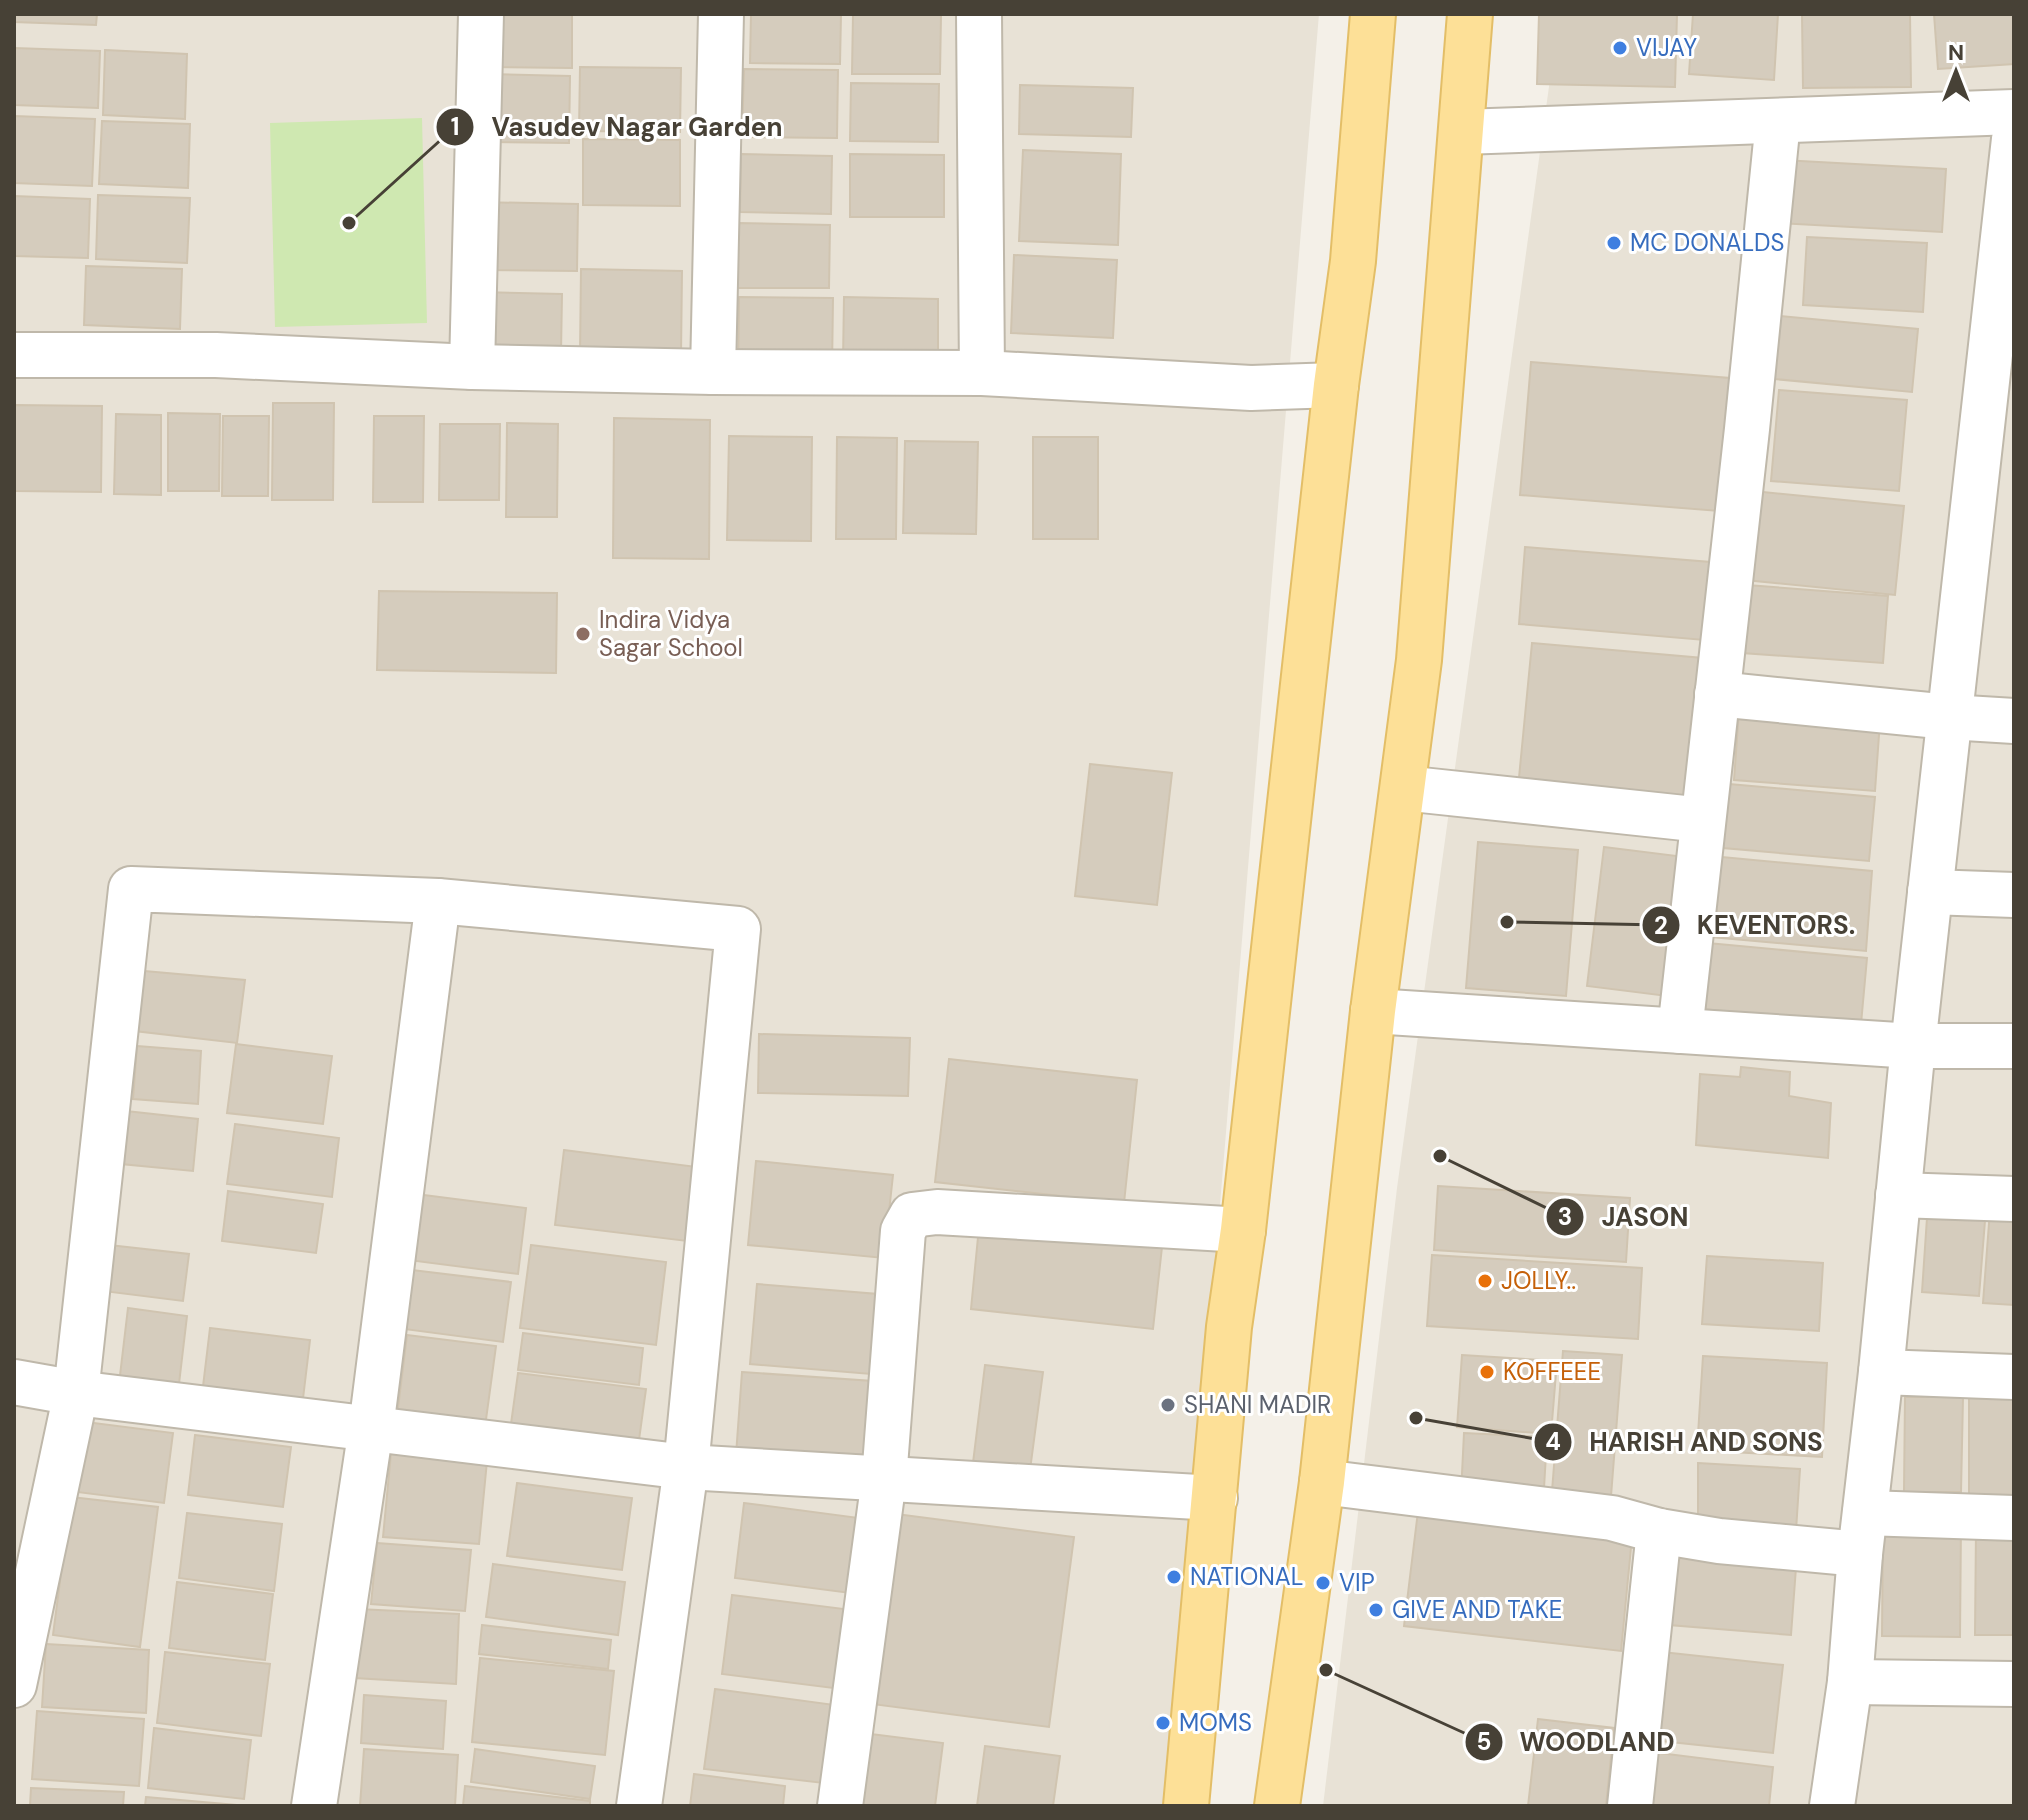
<svg xmlns="http://www.w3.org/2000/svg" width="2028" height="1820" viewBox="0 0 2028 1820" font-family="'DM Sans',sans-serif">
<style>
.residential{fill:#e8e2d6}
.green{fill:#cfe8b1}
.building{fill:#d5ccbd;stroke:#d0c4b0;stroke-width:2}
.lines{fill:none;stroke-linecap:round;stroke-linejoin:round}
.minor-casing{stroke:#bfb8aa;stroke-width:48}
.major-casing{stroke:#e3be67;stroke-width:48}
.minor{stroke:#fff;stroke-width:44}
.major{stroke:#fde097;stroke-width:44}
.shop-dot{fill:#3f7fe0;stroke:#fff;stroke-width:3}
.education-dot{fill:#8d6e63;stroke:#fff;stroke-width:3}
.food-dot{fill:#e8710a;stroke:#fff;stroke-width:3}
.worship-dot{fill:#6b7280;stroke:#fff;stroke-width:3}
.labels{text-anchor:middle;stroke-width:6;stroke-linejoin:round;paint-order:stroke}
.shop-label{font-size:24px;fill:#366cbe;stroke:#fff;text-anchor:start}
.education-label{font-size:24px;fill:#785e54;stroke:#fff;text-anchor:start}
.food-label{font-size:24px;fill:#c56008;stroke:#fff;text-anchor:start}
.worship-label{font-size:24px;fill:#5b616d;stroke:#fff;text-anchor:start}
.leader{fill:none;stroke:#474136;stroke-width:3}
.callout-dot{fill:#474136;stroke:#fff;stroke-width:3}
.mark-label{font-size:24px;text-anchor:middle;font-weight:bold;fill:#fff}
.callout-label{font-size:26px;text-anchor:middle;font-weight:bold;fill:#474136;stroke:#fff;stroke-width:6;stroke-linejoin:round;paint-order:stroke}
</style>
<rect width="100%" height="100%" fill="#f4f0e8"/>
<!-- residential -->
<g class="residential">
<polygon points="14,14 1319,14 1170,1806 14,1806"/>
<polygon points="1559,14 2014,14 2014,1806 1323,1806 1397,1188"/>
</g>
<!-- green -->
<polygon class="green" points="422,118 427,323 275,327 270,123"/>
<!-- building -->
<g class="building">
<polygon points="14,14 97,14 96,25 14,22"/>
<polygon points="491,14 572,14 572,68 490,67"/>
<polygon points="751,14 841,14 840,64 750,63"/>
<polygon points="853,14 941,15 940,74 852,74"/>
<polygon points="1539,14 1677,14 1675,87 1537,84"/>
<polygon points="1693,14 1778,14 1774,80 1689,74"/>
<polygon points="1802,14 1910,14 1911,87 1803,88"/>
<polygon points="1934,14 2014,14 2014,64 1938,69"/>
<polygon points="14,48 100,51 98,108 14,105"/>
<polygon points="105,50 187,54 185,119 103,115"/>
<polygon points="580,67 681,68 680,132 579,131"/>
<polygon points="744,69 838,70 837,138 742,137"/>
<polygon points="487,74 570,76 569,143 487,142"/>
<polygon points="851,83 939,84 938,142 850,141"/>
<polygon points="1020,85 1133,88 1131,137 1019,134"/>
<polygon points="14,116 95,119 92,186 14,183"/>
<polygon points="102,121 190,124 188,188 99,184"/>
<polygon points="583,139 680,140 680,206 583,205"/>
<polygon points="1023,150 1121,154 1118,245 1019,241"/>
<polygon points="741,154 832,156 831,214 740,212"/>
<polygon points="850,154 944,155 944,217 850,217"/>
<polygon points="1782,160 1946,169 1942,232 1778,223"/>
<polygon points="98,195 190,198 187,263 96,259"/>
<polygon points="14,196 90,199 88,258 14,256"/>
<polygon points="477,202 578,204 577,271 476,270"/>
<polygon points="738,223 830,225 829,288 737,288"/>
<polygon points="1807,237 1927,243 1923,312 1803,305"/>
<polygon points="1014,255 1117,260 1113,338 1011,333"/>
<polygon points="86,266 182,269 180,329 84,325"/>
<polygon points="581,269 682,271 681,356 580,355"/>
<polygon points="479,292 562,294 561,353 479,352"/>
<polygon points="739,297 833,298 832,370 738,368"/>
<polygon points="844,297 938,299 938,362 843,361"/>
<polygon points="1780,316 1918,329 1912,392 1774,379"/>
<polygon points="1531,362 1730,378 1719,511 1520,495"/>
<polygon points="1779,390 1907,400 1899,491 1771,481"/>
<polygon points="273,403 334,403 333,500 272,500"/>
<polygon points="15,405 102,406 101,492 15,491"/>
<polygon points="168,413 220,414 219,491 168,491"/>
<polygon points="116,414 161,415 161,495 114,494"/>
<polygon points="223,416 269,416 268,496 222,496"/>
<polygon points="374,416 424,416 423,502 373,502"/>
<polygon points="614,418 710,420 709,559 613,558"/>
<polygon points="507,423 558,424 557,517 506,517"/>
<polygon points="440,424 500,424 499,500 439,500"/>
<polygon points="729,436 812,437 811,541 727,540"/>
<polygon points="837,437 897,438 896,539 836,539"/>
<rect x="1033" y="437" width="65" height="102"/>
<polygon points="905,441 978,442 976,534 903,533"/>
<polygon points="1753,491 1904,506 1895,595 1745,580"/>
<polygon points="1525,547 1723,563 1716,641 1519,624"/>
<polygon points="1747,585 1888,596 1883,663 1742,653"/>
<polygon points="379,591 557,593 556,673 377,670"/>
<polygon points="1532,643 1703,658 1689,805 1518,788"/>
<polygon points="1739,710 1880,721 1875,791 1734,780"/>
<polygon points="1090,764 1172,773 1157,905 1075,896"/>
<polygon points="1729,784 1875,797 1869,861 1723,848"/>
<polygon points="1478,842 1578,850 1566,996 1466,988"/>
<polygon points="1604,847 1685,857 1667,996 1587,986"/>
<polygon points="1711,856 1872,871 1866,951 1700,936"/>
<polygon points="1697,942 1867,958 1861,1024 1691,1008"/>
<polygon points="133,970 245,980 237,1043 126,1030"/>
<polygon points="759,1034 910,1038 908,1096 758,1093"/>
<polygon points="236,1044 332,1056 323,1124 227,1113"/>
<polygon points="137,1046 201,1051 198,1104 133,1099"/>
<polygon points="949,1059 1137,1080 1124,1203 935,1182"/>
<polygon points="1741,1067 1790,1072 1789,1096 1831,1103 1828,1158 1696,1145 1700,1074 1740,1077"/>
<polygon points="126,1111 198,1119 193,1171 121,1164"/>
<polygon points="235,1124 339,1138 332,1197 227,1184"/>
<polygon points="564,1150 697,1167 687,1241 555,1225"/>
<polygon points="756,1161 893,1175 884,1258 748,1245"/>
<polygon points="1438,1186 1630,1198 1626,1262 1434,1250"/>
<polygon points="228,1191 323,1204 316,1253 222,1241"/>
<polygon points="416,1194 526,1208 518,1274 408,1260"/>
<polygon points="1928,1203 1986,1208 1979,1296 1922,1292"/>
<polygon points="1990,1210 2014,1212 2014,1305 1983,1303"/>
<polygon points="979,1227 1162,1247 1153,1329 971,1309"/>
<polygon points="109,1245 189,1254 183,1301 103,1291"/>
<polygon points="531,1245 666,1262 656,1345 520,1328"/>
<polygon points="1432,1255 1642,1268 1638,1339 1427,1326"/>
<polygon points="1707,1256 1823,1263 1819,1331 1702,1324"/>
<polygon points="412,1270 511,1282 503,1342 404,1329"/>
<polygon points="757,1284 878,1294 871,1374 750,1364"/>
<polygon points="128,1308 187,1316 178,1392 119,1384"/>
<polygon points="210,1328 310,1340 302,1407 202,1395"/>
<polygon points="523,1333 643,1348 639,1385 518,1370"/>
<polygon points="407,1335 496,1346 485,1427 397,1416"/>
<polygon points="1563,1351 1622,1355 1610,1509 1551,1504"/>
<polygon points="1462,1355 1557,1361 1551,1434 1457,1427"/>
<polygon points="1703,1356 1827,1363 1822,1457 1697,1450"/>
<polygon points="985,1365 1043,1372 1030,1470 973,1463"/>
<polygon points="742,1372 873,1381 867,1464 736,1455"/>
<polygon points="518,1373 646,1389 639,1440 511,1424"/>
<polygon points="1969,1394 2014,1394 2014,1504 1969,1503"/>
<polygon points="1905,1397 1963,1397 1961,1492 1904,1492"/>
<polygon points="78,1421 173,1433 164,1503 69,1491"/>
<polygon points="1464,1433 1547,1437 1543,1505 1461,1494"/>
<polygon points="195,1435 291,1447 283,1507 188,1495"/>
<polygon points="391,1453 487,1461 479,1544 383,1537"/>
<polygon points="1698,1463 1800,1469 1795,1546 1698,1532"/>
<polygon points="517,1483 632,1498 622,1570 507,1556"/>
<polygon points="71,1497 158,1507 140,1647 53,1635"/>
<polygon points="744,1503 859,1518 850,1593 735,1578"/>
<polygon points="1419,1503 1633,1527 1621,1651 1404,1626"/>
<polygon points="187,1513 282,1524 274,1591 179,1578"/>
<polygon points="896,1514 1074,1537 1049,1727 872,1704"/>
<polygon points="1883,1522 1961,1523 1960,1637 1882,1636"/>
<polygon points="1976,1529 2014,1529 2014,1635 1975,1635"/>
<polygon points="377,1543 471,1550 465,1611 371,1604"/>
<polygon points="1676,1544 1797,1554 1791,1635 1669,1625"/>
<polygon points="493,1564 625,1582 618,1635 486,1617"/>
<polygon points="177,1582 273,1594 265,1660 169,1648"/>
<polygon points="732,1595 852,1610 841,1689 722,1674"/>
<polygon points="358,1609 459,1614 456,1684 354,1678"/>
<polygon points="482,1625 611,1640 608,1669 479,1654"/>
<polygon points="46,1644 149,1650 146,1713 42,1707"/>
<polygon points="165,1652 270,1664 261,1736 157,1723"/>
<polygon points="1662,1652 1783,1665 1773,1753 1652,1740"/>
<polygon points="480,1658 614,1671 605,1755 472,1742"/>
<polygon points="715,1689 842,1706 832,1784 704,1769"/>
<polygon points="364,1695 446,1701 443,1749 361,1743"/>
<polygon points="37,1711 144,1719 139,1786 32,1779"/>
<polygon points="1538,1719 1614,1728 1606,1806 1528,1806"/>
<polygon points="154,1728 251,1740 244,1799 148,1788"/>
<polygon points="863,1733 943,1743 935,1806 854,1806"/>
<polygon points="985,1746 1060,1756 1053,1806 977,1806"/>
<polygon points="364,1749 458,1755 455,1806 360,1806"/>
<polygon points="475,1749 595,1766 590,1799 471,1782"/>
<polygon points="1651,1752 1773,1767 1769,1806 1644,1806"/>
<polygon points="694,1774 785,1786 783,1806 690,1806"/>
<polygon points="465,1786 590,1801 590,1806 463,1806"/>
<polygon points="31,1788 124,1792 123,1806 30,1806"/>
<polygon points="146,1797 236,1805 236,1806 145,1806"/>
</g>
<g class="lines">
<!-- minor casing -->
<g class="minor-casing">
<g id="minor">
<polyline points="979,14 982,373"/>
<polyline points="1462,132 2014,112"/>
<polyline points="14,355 216,355 472,367 713,372 982,373 1251,388 1336,385"/>
<polyline points="472,367 481,14"/>
<polyline points="713,372 721,14"/>
<polyline points="1717,694 1949,717 2014,721"/>
<polyline points="1403,788 1703,820"/>
<polyline points="1930,892 2014,895"/>
<polyline points="1373,1011 1913,1046 2014,1046"/>
<polyline points="1680,1031 1747,429 1778,121"/>
<polyline points="1898,1195 2014,1199"/>
<polyline points="1881,1372 2014,1377"/>
<polyline points="14,1382 76,1393 686,1467 1215,1498"/>
<polyline points="1322,1482 1612,1518 1659,1531 1719,1541 1860,1554"/>
<polyline points="1865,1513 2014,1518"/>
<polyline points="1850,1682 2014,1684"/>
<polyline points="14,1685 76,1393 131,889 438,901 738,929 686,1467 639,1806"/>
<polyline points="314,1806 371,1428 438,901"/>
<polyline points="840,1806 884,1479 903,1231 912,1215 937,1212 1243,1230"/>
<polyline points="1630,1806 1659,1531"/>
<polyline points="1832,1806 1850,1682 1860,1554 1881,1372 1913,1046 2014,139"/>
</g>
</g>
<!-- major casing -->
<g class="major-casing">
<g id="major">
<polyline points="1186,1806 1229,1327 1243,1230 1336,385 1353,261 1373,14"/>
<polyline points="1277,1806 1322,1482 1373,1011 1419,660 1470,14"/>
</g>
</g>
<!-- minor -->
<use href="#minor" class="minor"/>
<!-- major -->
<use href="#major" class="major"/>
</g>
<!-- markers -->
<g class="shop-dot">
<circle cx="1620" cy="48" r="8"/>
<circle cx="1614" cy="243" r="8"/>
<circle cx="1174" cy="1577" r="8"/>
<circle cx="1323" cy="1583" r="8"/>
<circle cx="1376" cy="1610" r="8"/>
<circle cx="1163" cy="1723" r="8"/>
</g>
<circle class="education-dot" cx="583" cy="634" r="8"/>
<g class="food-dot">
<circle cx="1485" cy="1281" r="8"/>
<circle cx="1487" cy="1372" r="8"/>
</g>
<circle class="worship-dot" cx="1168" cy="1405" r="8"/>
<g class="labels">
<!-- shop labels -->
<g class="shop-label">
<text x="1636" y="56">VIJAY</text>
<text x="1630" y="251">MC DONALDS</text>
<text x="1190" y="1585">NATIONAL</text>
<text x="1339" y="1591">VIP</text>
<text x="1392" y="1618">GIVE AND TAKE</text>
<text x="1179" y="1731">MOMS</text>
</g>
<!-- education labels -->
<g class="education-label">
<text x="599" y="628">Indira Vidya<tspan x="599" dy="28">Sagar School</tspan></text>
</g>
<!-- food labels -->
<g class="food-label">
<text x="1501" y="1289">JOLLY..</text>
<text x="1503" y="1380">KOFFEEE</text>
</g>
<!-- worship labels -->
<g class="worship-label">
<text x="1184" y="1413">SHANI MADIR</text>
</g>
</g>
<!-- callouts -->
<path class="leader" d="M349 223L455 127M1507 922L1661 925M1440 1156L1565 1217M1416 1418L1553 1442M1326 1670L1484 1742"/>
<g class="callout-dot">
<circle cx="349" cy="223" r="8"/>
<circle cx="1507" cy="922" r="8"/>
<circle cx="1440" cy="1156" r="8"/>
<circle cx="1416" cy="1418" r="8"/>
<circle cx="1326" cy="1670" r="8"/>
<circle cx="455" cy="127" r="20"/>
<circle cx="1661" cy="925" r="20"/>
<circle cx="1565" cy="1217" r="20"/>
<circle cx="1553" cy="1442" r="20"/>
<circle cx="1484" cy="1742" r="20"/>
</g>
<g class="mark-label">
<text x="455" y="135">1</text>
<text x="1661" y="934">2</text>
<text x="1565" y="1225">3</text>
<text x="1553" y="1450">4</text>
<text x="1484" y="1750">5</text>
</g>
<g class="callout-label">
<text x="637" y="136">Vasudev Nagar Garden</text>
<text x="1776" y="934">KEVENTORS.</text>
<text x="1645" y="1226">JASON</text>
<text x="1706" y="1451">HARISH AND SONS</text>
<text x="1597" y="1751">WOODLAND</text>
</g>
<!-- border -->
<rect width="2028" height="1820" fill="none" stroke="#474136" stroke-width="32"/>
<!-- north arrow -->
<g transform="translate(1956 72)" stroke="#ffffff" stroke-width="6" paint-order="stroke">
<path d="M0-6L14 30L0 20L-14 30Z" fill="#474136"/>
<text y="-12" font-size="22" font-weight="bold" text-anchor="middle" fill="#474136">N</text>
</g>
</svg>
